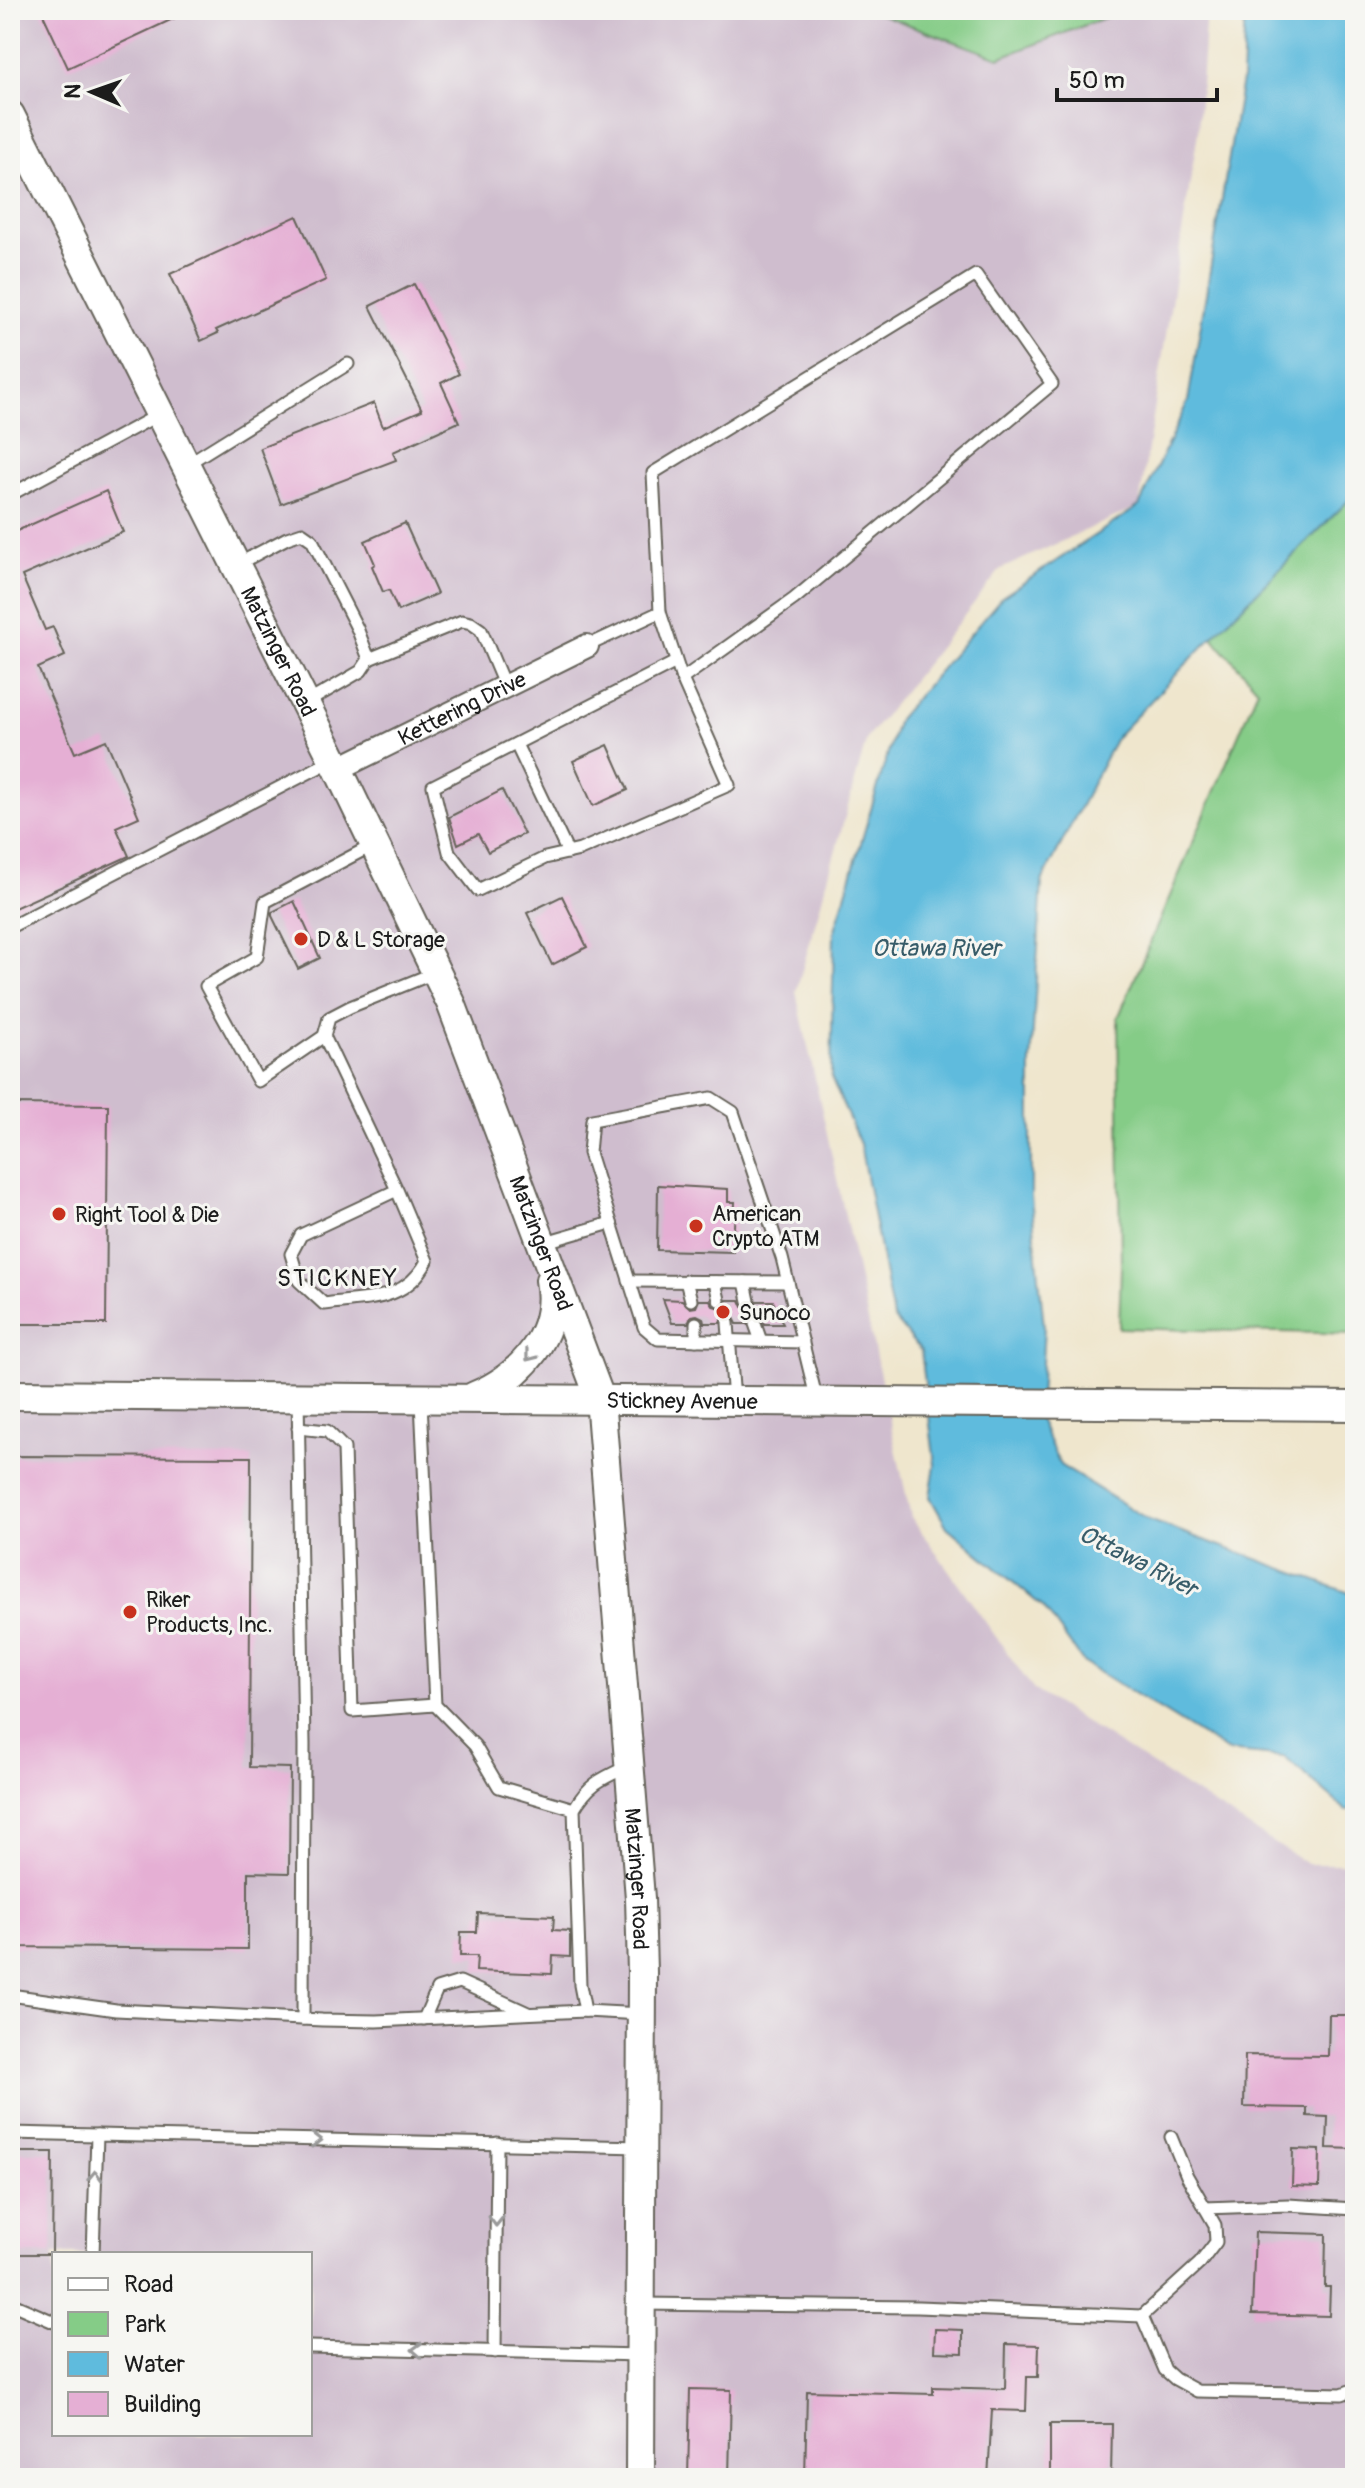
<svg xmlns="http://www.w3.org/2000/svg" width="1365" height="2488" viewBox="0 0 1365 2488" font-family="Pangolin,sans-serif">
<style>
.industrial{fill:#cfbdce;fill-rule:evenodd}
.green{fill:#85cc87;stroke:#507452;stroke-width:2}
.water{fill:#5fbbdd;stroke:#3e6c7c;stroke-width:2}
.building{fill:#e5afd4}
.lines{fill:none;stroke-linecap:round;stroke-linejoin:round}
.service-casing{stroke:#66635a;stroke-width:15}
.minor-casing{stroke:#66635a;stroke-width:26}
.tertiary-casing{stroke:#66635a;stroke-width:32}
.service{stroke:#fff;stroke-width:11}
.minor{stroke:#fff;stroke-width:22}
.tertiary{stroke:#fff;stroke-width:28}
.oneway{stroke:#999}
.poi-dot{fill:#c8321e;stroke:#f6f6f2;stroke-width:3}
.labels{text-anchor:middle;stroke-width:6;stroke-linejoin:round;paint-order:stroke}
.street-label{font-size:22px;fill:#1c1c1c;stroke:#f6f6f2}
.poi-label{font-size:22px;fill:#1c1c1c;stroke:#f6f6f2;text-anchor:start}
.water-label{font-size:24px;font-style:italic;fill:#375c69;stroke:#f6f6f2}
.neighbourhood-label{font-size:24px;letter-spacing:2px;fill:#1c1c1c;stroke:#f6f6f2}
</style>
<rect width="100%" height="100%" fill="#f6f6f2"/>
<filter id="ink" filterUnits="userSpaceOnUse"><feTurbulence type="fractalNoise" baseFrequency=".0125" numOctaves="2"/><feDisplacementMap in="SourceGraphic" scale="16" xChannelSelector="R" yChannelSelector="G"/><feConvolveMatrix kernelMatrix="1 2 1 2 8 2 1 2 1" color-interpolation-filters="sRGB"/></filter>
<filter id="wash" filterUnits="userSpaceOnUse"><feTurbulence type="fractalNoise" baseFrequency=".006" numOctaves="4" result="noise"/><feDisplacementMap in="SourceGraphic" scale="32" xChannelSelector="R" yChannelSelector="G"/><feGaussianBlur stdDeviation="1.8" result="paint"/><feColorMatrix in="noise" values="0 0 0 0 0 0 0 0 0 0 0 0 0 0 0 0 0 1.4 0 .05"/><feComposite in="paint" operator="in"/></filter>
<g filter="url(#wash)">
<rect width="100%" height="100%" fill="#efe6cd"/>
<!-- industrial -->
<path class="industrial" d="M10,10H869L999,58L1125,10H1206L1198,132L1139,506L1001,569L867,738L796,992L911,1517L1033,1689L1307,1864H1355V2478H10ZM54,2254H310V2434H54Z"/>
<!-- green -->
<g class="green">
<polygon points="869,10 1125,10 999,58"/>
<polygon points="1355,494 1355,1334 1119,1328 1121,1267 1118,1018 1258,689 1212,637"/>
</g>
<!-- water -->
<polygon class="water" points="1245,10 1355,10 1355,494 1212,637 1117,736 1042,881 1031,1063 1031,1197 1044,1326 1039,1419 1060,1465 1149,1520 1355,1595 1355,1809 1346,1810 1284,1757 1227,1751 1083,1662 1044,1608 947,1527 930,1497 935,1465 921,1351 893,1318 860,1144 831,1077 834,933 898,719 1002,597 1139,506 1188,401 1242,80"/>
<g id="blocks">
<!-- building -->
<g class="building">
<polygon points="41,10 192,10 68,68"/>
<polygon points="297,216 326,280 216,330 218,333 201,341 170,274"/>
<polygon points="414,284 459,374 441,383 459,422 393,452 396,460 281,504 260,448 374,403 383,427 422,410 370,306"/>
<polygon points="106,491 123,532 22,576 45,630 53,627 65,656 38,668 75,753 106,740 139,817 116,827 129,856 10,910 10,534"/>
<polygon points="405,523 437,594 398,611 389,590 383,592 372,566 375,564 365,541"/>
<polygon points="608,745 628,790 593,806 573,761"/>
<polygon points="502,790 524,834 488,852 478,834 458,844 449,817"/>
<polygon points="562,896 587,947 552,965 527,913"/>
<polygon points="294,901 320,958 298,969 272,916 272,912"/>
<polygon points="10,1104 108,1105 106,1324 10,1324"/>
<polygon points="658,1185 728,1189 728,1202 735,1202 733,1252 657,1250"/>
<polygon points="663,1299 682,1300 690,1308 696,1307 699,1300 710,1300 713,1306 720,1308 725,1306 727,1300 740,1300 743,1307 750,1309 755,1307 757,1301 773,1301 783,1324 764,1324 761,1318 756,1316 749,1318 747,1324 737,1324 734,1318 728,1315 723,1317 720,1323 704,1323 703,1318 697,1315 691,1316 688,1323 672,1323"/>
<polygon points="10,1456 251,1457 249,1767 290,1768 289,1873 248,1872 248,1949 10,1947"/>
<polygon points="478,1913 554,1916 553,1930 570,1931 570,1957 553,1956 552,1974 476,1971 477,1956 460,1956 461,1932 477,1932"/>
<polygon points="1329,2015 1355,2015 1355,2149 1327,2148 1328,2117 1307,2116 1307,2108 1244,2107 1245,2055 1328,2056"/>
<polygon points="1293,2149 1320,2150 1319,2187 1292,2186"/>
<polygon points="10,2152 53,2152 52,2254 10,2254"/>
<polygon points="1255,2232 1326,2234 1325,2287 1330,2287 1329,2316 1252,2314"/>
<polygon points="935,2329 963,2330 963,2353 934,2352"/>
<polygon points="1006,2344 1039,2345 1038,2377 1027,2377 1026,2411 992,2410 988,2478 805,2478 807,2391 933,2394 933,2387 1005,2389"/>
<polygon points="690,2389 731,2390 729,2478 688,2478"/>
<polygon points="1050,2424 1112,2424 1111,2478 1050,2478"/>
</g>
</g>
</g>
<g filter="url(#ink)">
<use href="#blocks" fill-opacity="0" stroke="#66635a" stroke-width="2"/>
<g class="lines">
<!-- service casing -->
<g class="service-casing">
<g id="service">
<polyline points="187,464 348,364"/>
<polyline points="10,495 160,414"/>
<polyline points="236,565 287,538 302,533 312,540 357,628 369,659 361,671 306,703"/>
<polyline points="660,612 682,679 729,785 580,850 545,858 478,890 449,852 433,786 676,662"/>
<polyline points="587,646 660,612 653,473 976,275 1052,384 794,599 682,679"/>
<polyline points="369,659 462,621 471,623 481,630 505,687"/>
<polyline points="516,744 568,853"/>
<polyline points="375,844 265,902 257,957 206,986 258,1081 324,1036 329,1018 350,1007 434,973"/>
<polyline points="10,927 333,760"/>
<path d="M324,1036L397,1190L427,1261C405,1303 366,1298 324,1304L299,1281L291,1254L301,1235L397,1190"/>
<polyline points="542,1243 611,1223"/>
<polyline points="629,1281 788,1282"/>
<polyline points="686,1281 691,1300"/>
<polyline points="715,1282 719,1300"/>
<polyline points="745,1282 749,1301"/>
<polyline points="696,1323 696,1340"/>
<polyline points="728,1323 734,1400"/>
<polyline points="755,1324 761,1341"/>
<polyline points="803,1342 658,1339 644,1327 589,1153 592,1120 711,1098 733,1112 782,1258 817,1401"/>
<polyline points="298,1397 304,1744 303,2019"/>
<polyline points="421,1401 435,1705 475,1746 499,1787 574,1809"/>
<polyline points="298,1428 327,1431 344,1448 352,1711 435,1705"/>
<polyline points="10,1995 116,2010 322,2020 376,2021 585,2011 642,2014"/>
<path d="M585,2011L580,1985L574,1809C589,1783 603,1778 629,1766"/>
<polyline points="424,2019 437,1989 460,1982 528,2013"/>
<polyline points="10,2133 97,2135"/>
<polyline points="1205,2208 1288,2205 1355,2209"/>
<polyline points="93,2254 97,2135 641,2147"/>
<polyline points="10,2303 54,2322"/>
<polyline points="641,2304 918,2307 1142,2316 1200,2263 1216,2242 1215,2225 1187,2176 1171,2137"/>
<polyline points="1142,2316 1165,2370 1175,2379 1197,2391 1342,2394 1355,2389"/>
<polyline points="310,2347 640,2355"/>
<polyline points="495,2352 497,2143"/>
</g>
</g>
<!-- minor casing -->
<g class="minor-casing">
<g id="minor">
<path id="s1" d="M338,769L587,646"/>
</g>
</g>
<!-- tertiary casing -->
<g class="tertiary-casing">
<g id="tertiary">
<path id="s2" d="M10,115L338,769L451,1003L600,1398L640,1898L642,1972L640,2478"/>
<path id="s3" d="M10,1395L1355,1406"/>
<path d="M475,1396C522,1376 560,1334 550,1280"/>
</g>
</g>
<!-- service -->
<use href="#service" class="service"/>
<!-- minor -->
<use href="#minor" class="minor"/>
<!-- tertiary -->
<use href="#tertiary" class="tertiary"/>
</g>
<!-- one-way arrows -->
<defs><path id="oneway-chevron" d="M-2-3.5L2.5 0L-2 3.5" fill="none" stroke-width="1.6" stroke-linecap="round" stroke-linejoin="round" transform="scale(2)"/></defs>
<g class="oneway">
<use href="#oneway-chevron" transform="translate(530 1356) rotate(128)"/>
<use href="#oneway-chevron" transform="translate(316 2140) rotate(1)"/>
<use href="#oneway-chevron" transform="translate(95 2176) rotate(-88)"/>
<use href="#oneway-chevron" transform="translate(496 2221) rotate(91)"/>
<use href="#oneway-chevron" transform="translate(417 2350) rotate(-178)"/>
</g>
</g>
<!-- markers -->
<g class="poi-dot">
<circle cx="301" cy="939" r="8"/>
<circle cx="59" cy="1214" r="8"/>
<circle cx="696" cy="1226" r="8"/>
<circle cx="723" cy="1312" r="8"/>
<circle cx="130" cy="1612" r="8"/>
</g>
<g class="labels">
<!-- street labels -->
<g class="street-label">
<text dy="8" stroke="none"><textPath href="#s2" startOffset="600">Matzinger Road</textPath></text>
<text dy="8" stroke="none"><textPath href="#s1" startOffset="138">Kettering Drive</textPath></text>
<text dy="8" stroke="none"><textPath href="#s2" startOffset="1248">Matzinger Road</textPath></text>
<text dy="8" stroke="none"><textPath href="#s3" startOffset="672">Stickney Avenue</textPath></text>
<text dy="8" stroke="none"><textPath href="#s2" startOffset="1896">Matzinger Road</textPath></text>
</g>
<!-- poi labels -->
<g class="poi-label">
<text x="317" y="947">D &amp; L Storage</text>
<text x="712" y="1221">American<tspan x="712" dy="25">Crypto ATM</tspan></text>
<text x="75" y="1222">Right Tool &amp; Die</text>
<text x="739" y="1320">Sunoco</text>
<text x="146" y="1607">Riker<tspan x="146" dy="25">Products, Inc.</tspan></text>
</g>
<!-- water labels -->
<g class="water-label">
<text x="936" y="956">Ottawa River</text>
<text transform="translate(1138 1561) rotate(27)" y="8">Ottawa River</text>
</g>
<!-- neighbourhood labels -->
<g class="neighbourhood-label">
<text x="338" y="1286">STICKNEY</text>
</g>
</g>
<!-- margin -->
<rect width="1365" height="2488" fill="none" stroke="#f6f6f2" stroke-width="40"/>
<!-- legend -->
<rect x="52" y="2252" width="260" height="184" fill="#f6f6f2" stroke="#9f9f9c" stroke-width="2"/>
<rect x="68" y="2278" width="40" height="12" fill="#ffffff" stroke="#9f9f9c" stroke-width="2"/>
<text x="124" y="2292" font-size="24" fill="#1c1c1c">Road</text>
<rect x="68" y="2312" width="40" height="24" fill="#85cc87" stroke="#9f9f9c" stroke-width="2"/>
<text x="124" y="2332" font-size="24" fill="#1c1c1c">Park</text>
<rect x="68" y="2352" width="40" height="24" fill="#5fbbdd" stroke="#9f9f9c" stroke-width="2"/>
<text x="124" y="2372" font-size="24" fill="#1c1c1c">Water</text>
<rect x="68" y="2392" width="40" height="24" fill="#e5afd4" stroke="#9f9f9c" stroke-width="2"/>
<text x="124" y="2412" font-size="24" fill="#1c1c1c">Building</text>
<!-- north arrow -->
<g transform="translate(92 92) rotate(272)" stroke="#f6f6f2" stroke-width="6" paint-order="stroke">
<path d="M0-6L14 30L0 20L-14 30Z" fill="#1c1c1c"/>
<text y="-12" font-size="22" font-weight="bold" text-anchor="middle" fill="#1c1c1c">N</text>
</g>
<!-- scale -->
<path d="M1057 88v12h160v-12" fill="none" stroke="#1c1c1c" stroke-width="4"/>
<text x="1069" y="88" font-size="24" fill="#1c1c1c" stroke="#f6f6f2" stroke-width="6" paint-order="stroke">50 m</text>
</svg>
